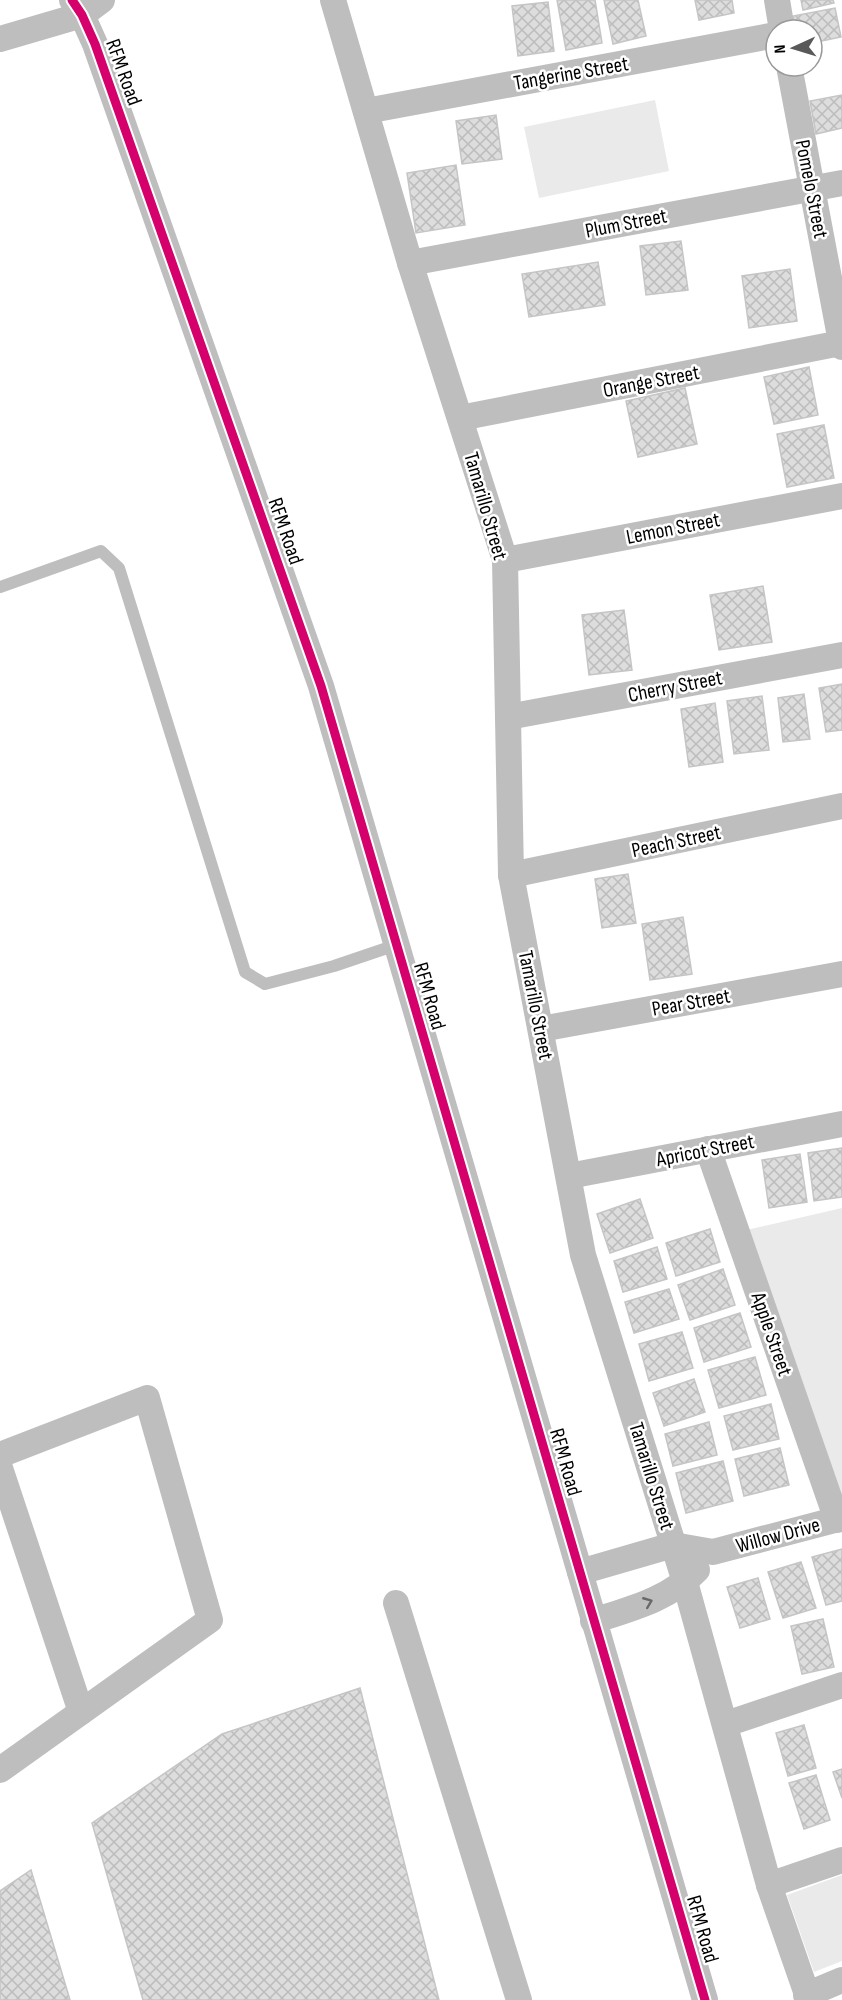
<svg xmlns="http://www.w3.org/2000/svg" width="842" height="2000" viewBox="0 0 842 2000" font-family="'Sofia Sans Condensed',sans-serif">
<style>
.green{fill:#eaeaea}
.building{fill:url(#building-cross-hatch);stroke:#c5c5c5;stroke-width:1.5}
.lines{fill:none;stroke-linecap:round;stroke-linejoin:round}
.lane{stroke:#bebebe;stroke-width:12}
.street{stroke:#bebebe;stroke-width:26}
.cycleway-casing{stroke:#fff;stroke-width:13}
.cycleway{stroke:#d6006c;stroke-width:9}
.oneway{stroke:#686868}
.labels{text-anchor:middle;stroke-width:5;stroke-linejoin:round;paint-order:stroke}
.street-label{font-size:21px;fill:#000;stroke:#fff}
</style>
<defs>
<pattern id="building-cross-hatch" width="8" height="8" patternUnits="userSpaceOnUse" patternTransform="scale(1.5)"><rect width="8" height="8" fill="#ddd"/><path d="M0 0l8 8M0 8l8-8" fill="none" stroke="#bcbcbc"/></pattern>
</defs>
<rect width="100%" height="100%" fill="#fff"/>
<!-- green -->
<g class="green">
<polygon points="655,100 669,171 539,198 524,127"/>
<polygon points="842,1208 842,1494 833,1497 742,1231"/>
<polygon points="842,1875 842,1961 814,1972 787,1895"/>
</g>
<!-- building -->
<g class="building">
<polygon points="557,0 595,0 602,43 566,50"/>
<polygon points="604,0 638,0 646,36 613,44"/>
<polygon points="695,0 732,0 734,13 699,20"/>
<polygon points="801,0 833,0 834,3 803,10"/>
<polygon points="548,2 554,51 518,56 512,6"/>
<polygon points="835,8 841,37 812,43 812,30 796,30 793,16"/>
<polygon points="842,95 842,128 816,134 810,101"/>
<polygon points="496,115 502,159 462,164 456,121"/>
<polygon points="456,165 465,225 416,233 407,173"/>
<polygon points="681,241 688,290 646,295 640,246"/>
<polygon points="598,262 605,305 529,317 522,274"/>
<polygon points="790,269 797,321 749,328 742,276"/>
<polygon points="809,367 818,415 774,424 764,377"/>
<polygon points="685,388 697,444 638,457 626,401"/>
<polygon points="824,425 834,478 787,487 777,434"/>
<polygon points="763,586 772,642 719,650 710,595"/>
<polygon points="624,610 632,670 589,675 582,615"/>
<polygon points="842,684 842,730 826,732 819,688"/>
<polygon points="804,694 810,739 783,742 778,698"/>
<polygon points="762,696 769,750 734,754 727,701"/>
<polygon points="715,703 723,762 689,767 681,709"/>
<polygon points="628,874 636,923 602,928 595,879"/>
<polygon points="683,917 692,974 650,980 642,924"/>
<polygon points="842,1148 842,1197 814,1201 808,1153"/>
<polygon points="800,1154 807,1202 769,1208 762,1160"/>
<polygon points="640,1199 653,1238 610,1253 597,1214"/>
<polygon points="710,1229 720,1262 676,1276 666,1243"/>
<polygon points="657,1247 667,1279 623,1292 614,1261"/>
<polygon points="723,1269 735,1305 690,1320 678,1285"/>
<polygon points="669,1289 679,1319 634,1333 625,1302"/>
<polygon points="740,1313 751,1347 704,1362 694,1328"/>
<polygon points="682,1332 693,1368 649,1381 639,1344"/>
<polygon points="755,1357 766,1395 719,1408 708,1370"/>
<polygon points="694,1379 705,1412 664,1426 653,1393"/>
<polygon points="771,1404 779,1439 733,1450 724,1416"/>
<polygon points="709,1422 717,1455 673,1466 665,1434"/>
<polygon points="780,1448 789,1485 744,1496 735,1459"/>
<polygon points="723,1461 733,1501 686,1513 676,1473"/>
<polygon points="842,1549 842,1601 826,1605 812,1557"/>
<polygon points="801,1562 816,1608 783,1618 768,1572"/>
<polygon points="758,1578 770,1619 740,1628 727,1587"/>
<polygon points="823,1619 834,1667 802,1674 791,1626"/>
<polygon points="360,1688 439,2000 143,2000 92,1823 222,1734"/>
<polygon points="804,1725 816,1768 788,1776 776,1733"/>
<polygon points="842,1769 842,1798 833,1772"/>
<polygon points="816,1775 830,1820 804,1829 789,1783"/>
<polygon points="31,1870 70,2000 0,2000 0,1891"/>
</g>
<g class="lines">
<!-- lane -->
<polyline class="lane" points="0,587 101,551 119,568 245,972 265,984 334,966 396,945"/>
<!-- street -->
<g class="street">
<polyline points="72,0 82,15 95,44 321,686 705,2000"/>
<polyline points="333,0 410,263 505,560 511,875 583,1255 685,1582 769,1885 809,2000"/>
<polyline points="777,0 782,30"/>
<polyline points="0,39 82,15 102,0"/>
<polyline points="789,66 842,347"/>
<polyline points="366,111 776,35"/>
<polyline points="410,263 842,183"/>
<polyline points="460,418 841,343"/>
<polyline points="505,560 842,496"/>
<polyline points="508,717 842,655"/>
<polyline points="511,875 842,806"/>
<polyline points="541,1029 842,974"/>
<polyline points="708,1149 837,1520"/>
<polyline points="569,1176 842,1124"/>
<polyline points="0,1455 147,1398 210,1620 0,1770"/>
<polyline points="0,1468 81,1712"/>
<polyline points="580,1572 673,1545 713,1552 842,1518"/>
<polyline points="396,1603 519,2000"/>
<path d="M593,1621C630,1609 670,1599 697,1570"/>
<polyline points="726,1724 842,1685"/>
<polyline points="769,1885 842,1860"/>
<polyline points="806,1995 842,1980"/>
</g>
<!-- cycleway casing -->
<g class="cycleway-casing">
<polyline id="cycleway" points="72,0 82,15 95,44 321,686 705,2000"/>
</g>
<!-- cycleway -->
<use href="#cycleway" class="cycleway"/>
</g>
<!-- one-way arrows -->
<defs><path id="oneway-chevron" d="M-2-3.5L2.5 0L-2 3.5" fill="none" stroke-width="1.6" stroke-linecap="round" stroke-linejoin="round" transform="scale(1.5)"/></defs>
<use class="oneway" href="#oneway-chevron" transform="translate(648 1602) rotate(-22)"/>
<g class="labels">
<!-- street labels -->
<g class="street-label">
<text transform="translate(124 72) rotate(70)" y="7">RFM Road</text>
<text transform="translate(571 73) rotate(-10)" y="7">Tangerine Street</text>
<text transform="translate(812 189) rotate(79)" y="7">Pomelo Street</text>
<text transform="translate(626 223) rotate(-11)" y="7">Plum Street</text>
<text transform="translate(651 381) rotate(-11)" y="7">Orange Street</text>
<text transform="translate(486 506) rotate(74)" y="7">Tamarillo Street</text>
<text transform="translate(673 528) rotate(-11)" y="7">Lemon Street</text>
<text transform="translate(286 531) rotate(71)" y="7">RFM Road</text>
<text transform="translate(675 686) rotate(-11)" y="7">Cherry Street</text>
<text transform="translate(676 841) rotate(-12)" y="7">Peach Street</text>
<text transform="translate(430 996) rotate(74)" y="7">RFM Road</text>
<text transform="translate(691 1002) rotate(-10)" y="7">Pear Street</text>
<text transform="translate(536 1005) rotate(79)" y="7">Tamarillo Street</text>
<text transform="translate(705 1150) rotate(-11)" y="7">Apricot Street</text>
<text transform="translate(772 1334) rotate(71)" y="7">Apple Street</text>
<text transform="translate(566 1462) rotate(74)" y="7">RFM Road</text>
<text transform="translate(652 1476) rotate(73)" y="7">Tamarillo Street</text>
<text transform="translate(778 1535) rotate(-15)" y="7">Willow Drive</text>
<text transform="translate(703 1929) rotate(74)" y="7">RFM Road</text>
</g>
</g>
<!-- north arrow -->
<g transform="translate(794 48) rotate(266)"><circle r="28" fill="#ffffff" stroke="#999999" stroke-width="1.5"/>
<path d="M0-4.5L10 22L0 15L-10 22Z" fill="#595959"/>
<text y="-9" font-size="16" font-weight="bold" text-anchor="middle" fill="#000000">N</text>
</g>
</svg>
